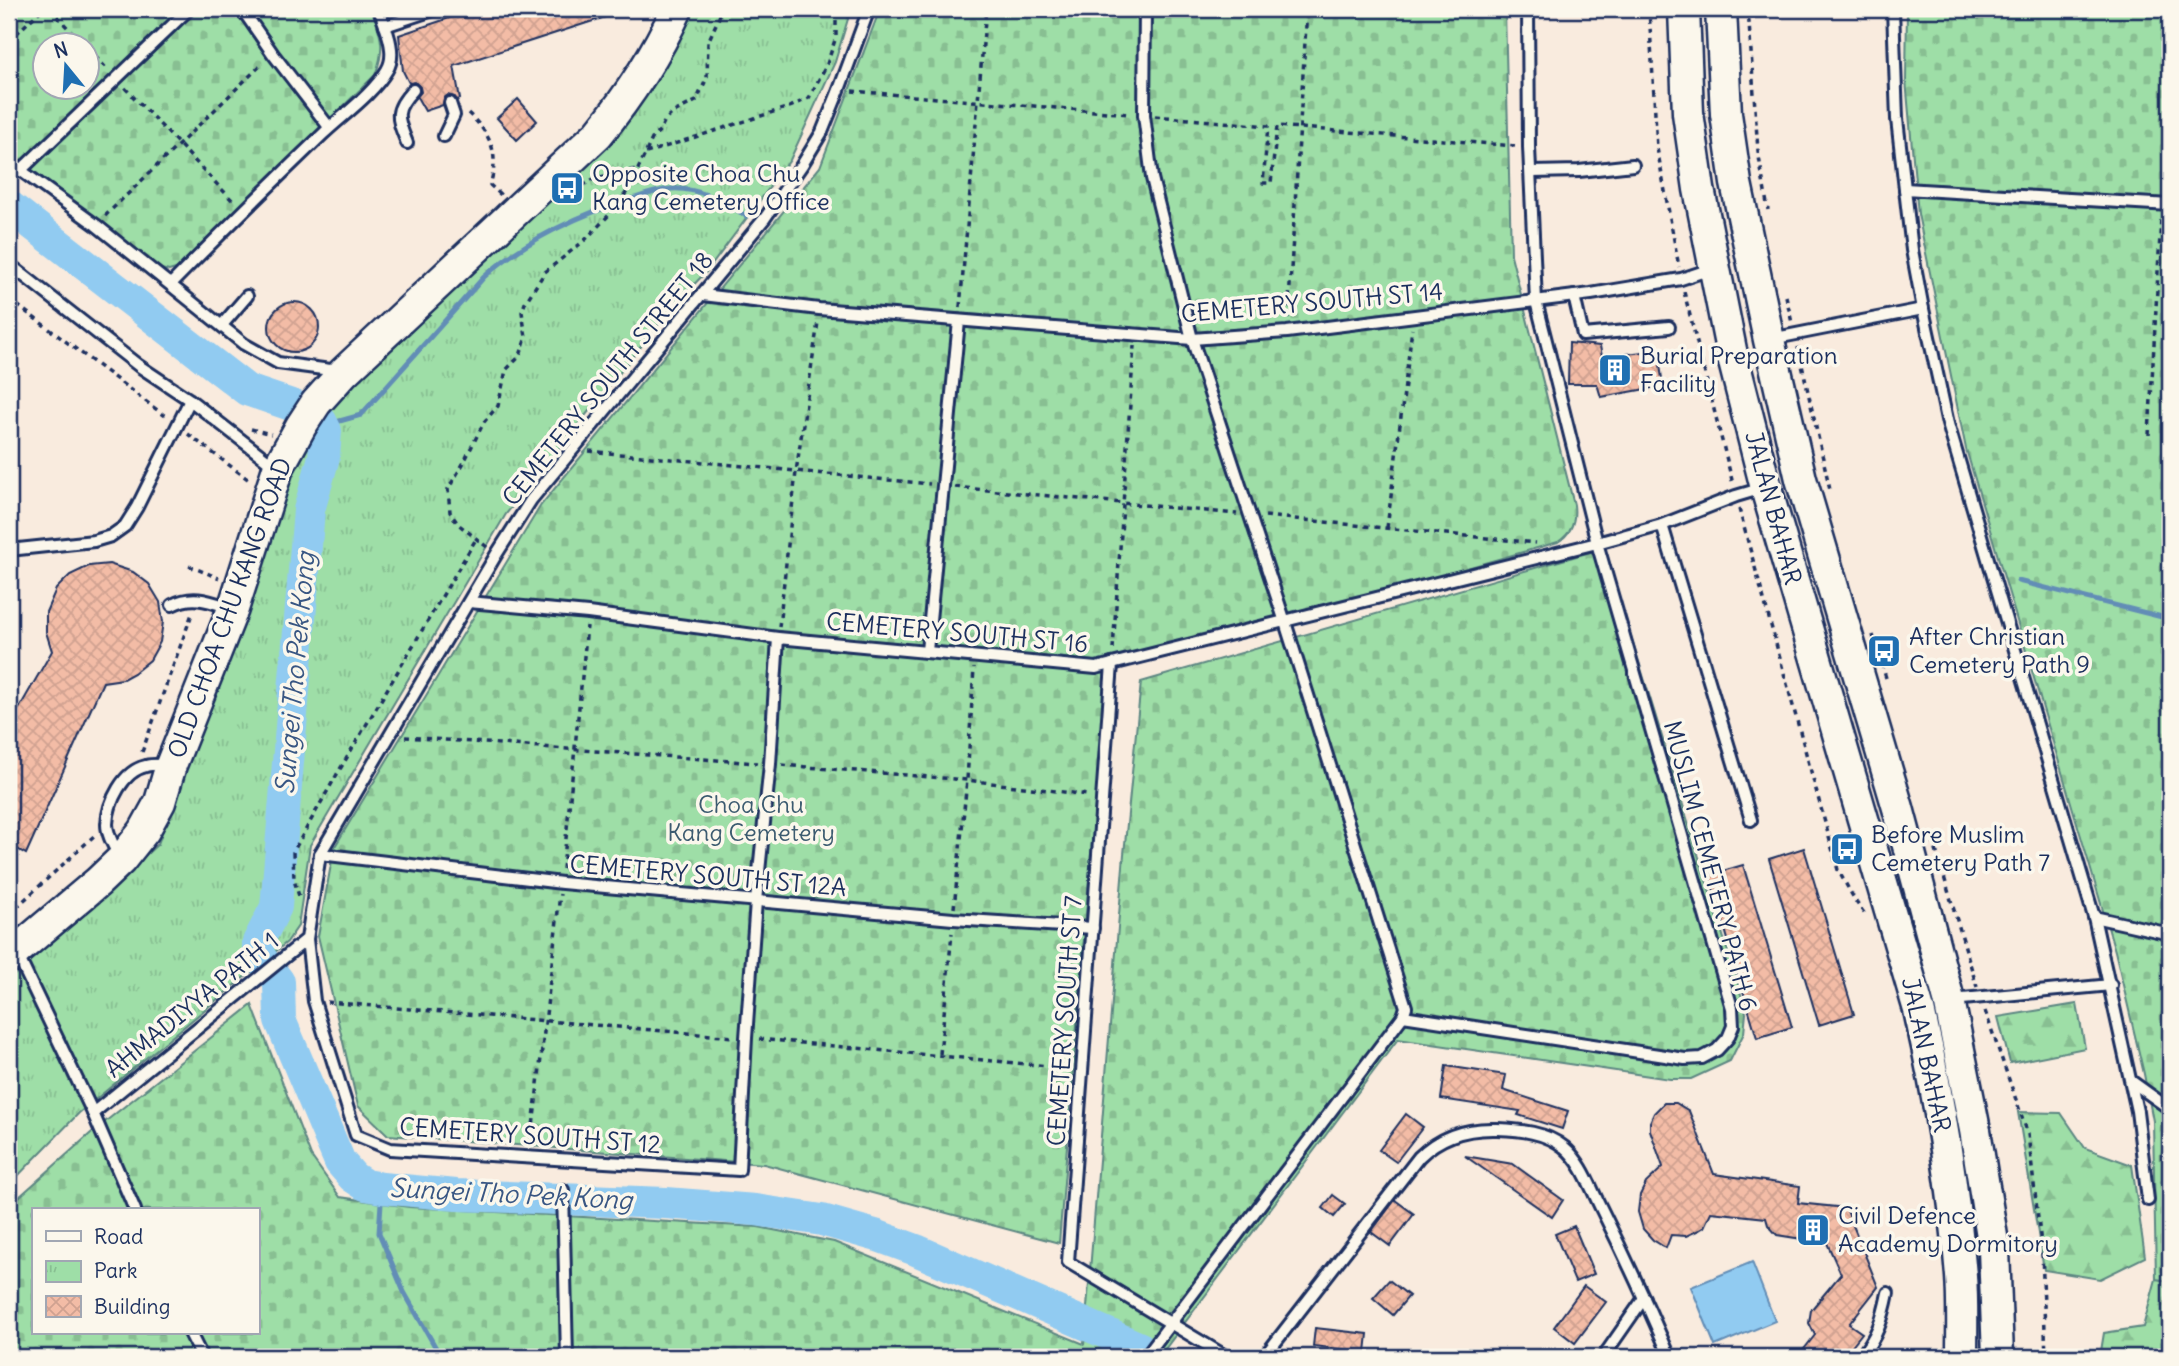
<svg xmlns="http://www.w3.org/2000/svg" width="2179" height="1366" viewBox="0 0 2179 1366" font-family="Delius,sans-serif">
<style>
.forest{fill:url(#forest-firs);stroke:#5c8682;stroke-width:2}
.cemetery{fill:url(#cemetery-stones);stroke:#5c8682;stroke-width:2;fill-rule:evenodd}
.park{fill:url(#park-tufts);stroke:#5c8682;stroke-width:2}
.water{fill:#91cbf1;stroke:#628db6;stroke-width:2}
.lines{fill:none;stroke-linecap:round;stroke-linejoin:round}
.stream{stroke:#628db6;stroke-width:5}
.river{stroke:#91cbf1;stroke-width:32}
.building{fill:url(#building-cross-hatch);stroke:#1b2f5e;stroke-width:2}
.lane-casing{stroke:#1b2f5e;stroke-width:16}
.secondary-casing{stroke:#1b2f5e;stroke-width:35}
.path{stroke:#1b2f5e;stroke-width:3.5;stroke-dasharray:5 5;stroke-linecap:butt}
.lane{stroke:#fbf7ec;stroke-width:10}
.secondary{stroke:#fbf7ec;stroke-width:30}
.labels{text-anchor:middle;stroke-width:7;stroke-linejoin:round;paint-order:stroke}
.poi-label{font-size:24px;fill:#1b2f5e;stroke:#fbf7ec;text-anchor:start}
.street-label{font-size:24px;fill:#1b2f5e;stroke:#fbf7ec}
.park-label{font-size:24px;fill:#3c5b70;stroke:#fbf7ec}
.water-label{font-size:26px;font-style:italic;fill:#385683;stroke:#fbf7ec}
</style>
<defs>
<pattern id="forest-firs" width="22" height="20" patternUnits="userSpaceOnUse" patternTransform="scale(1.75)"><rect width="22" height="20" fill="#9edea7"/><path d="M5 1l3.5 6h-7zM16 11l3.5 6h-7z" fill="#88bf92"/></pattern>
<pattern id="cemetery-stones" width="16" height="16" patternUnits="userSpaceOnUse" patternTransform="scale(1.75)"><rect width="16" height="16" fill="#9edea7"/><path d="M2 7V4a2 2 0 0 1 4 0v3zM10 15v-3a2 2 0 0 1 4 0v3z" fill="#88bf92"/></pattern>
<pattern id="park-tufts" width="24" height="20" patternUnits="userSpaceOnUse" patternTransform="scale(1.75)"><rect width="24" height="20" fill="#9edea7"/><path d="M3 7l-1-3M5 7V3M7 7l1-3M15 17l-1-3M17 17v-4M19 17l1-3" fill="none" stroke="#88bf92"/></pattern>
<pattern id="building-cross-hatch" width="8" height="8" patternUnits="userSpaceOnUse" patternTransform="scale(1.75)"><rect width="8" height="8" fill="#f3bca6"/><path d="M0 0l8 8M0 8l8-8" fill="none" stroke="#d0a291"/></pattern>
</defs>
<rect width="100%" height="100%" fill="#f9ebde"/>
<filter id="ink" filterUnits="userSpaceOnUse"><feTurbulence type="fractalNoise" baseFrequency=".0143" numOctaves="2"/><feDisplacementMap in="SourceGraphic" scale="14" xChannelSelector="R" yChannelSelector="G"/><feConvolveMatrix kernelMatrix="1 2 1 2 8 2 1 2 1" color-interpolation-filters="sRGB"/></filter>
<g filter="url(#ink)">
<!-- forest -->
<g class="forest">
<polygon points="2077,1004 2085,1048 2010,1063 1998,1017"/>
<polygon points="2018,1112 2061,1113 2085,1148 2132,1165 2145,1257 2100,1279 2044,1270"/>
<polygon points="2156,1279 2170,1281 2170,1357 2100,1357 2104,1333 2143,1327"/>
</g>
<!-- cemetery -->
<g class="cemetery">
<path d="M9,9H372C381,36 386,47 375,75L179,268L169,271L161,269L9,152ZM46,46H88V88H46Z"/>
<path d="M880,9H1505L1511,255L1574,505C1576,521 1572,533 1558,542L1317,611L1107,660L1059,1243L764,1164L388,1135L358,1106L318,936L334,848L541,505L820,167Z"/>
<polygon points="1907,9 2170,9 2170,1281 2156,1279 2153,1121 2144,1074 2115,951 1966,449 1918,214 1906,80"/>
<path d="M1604,548L1740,991L1746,1013L1744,1033L1730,1061L1691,1079H1670L1398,1039L1159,1357H9V1206L91,1133L252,1005L311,1156L340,1197L409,1207L758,1227L834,1242L1084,1344L1124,854L1141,682ZM33,1210H257V1333H33Z"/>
</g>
<!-- park -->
<polygon class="park" points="692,9 851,9 835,62 790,160 708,270 676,303 506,514 310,845 298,926 287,942 79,1113 9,1185 9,980 158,844 289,479 330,405 671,51"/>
<!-- water -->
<polygon class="water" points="1752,1262 1775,1321 1715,1346 1691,1287"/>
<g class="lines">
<!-- stream -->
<g class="stream">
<path d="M321,421L336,422L361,415L484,277C523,241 584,212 635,198C647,194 659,190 671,189C698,187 724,201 746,216"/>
<polyline points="2018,581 2170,619"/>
<polyline points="382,1188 379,1233 404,1292 441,1357"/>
</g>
<!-- river -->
<polyline class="river" points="9,206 247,390 297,407 321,421 326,431 324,457 309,510 276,907 258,942 258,950 260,957 279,982 280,1020 340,1162 353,1177 365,1185 382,1188 456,1195 666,1203 755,1210 822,1220 878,1236 916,1250 1140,1348"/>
</g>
<!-- building -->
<g class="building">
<polygon points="476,9 621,9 621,12 454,66 460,99 457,100 455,97 448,95 444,98 443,105 425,111 417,97 421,92 420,87 415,82 409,83 403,71 399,35"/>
<polygon points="518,99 537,121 517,140 497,118"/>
<circle cx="294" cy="327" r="25"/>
<polygon points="1569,343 1600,346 1602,357 1658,350 1663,386 1601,397 1597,384 1568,384"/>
<polygon points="109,564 133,572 149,584 160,602 163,622 160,642 150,660 134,673 123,679 103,682 26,854 9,844 9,726 52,651 46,632 46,612 56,589 70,575 89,566"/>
<polygon points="1804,848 1854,1014 1819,1025 1769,859"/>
<polygon points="1743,865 1792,1027 1757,1038 1709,875"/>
<polygon points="1446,1066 1506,1075 1503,1090 1568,1111 1562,1129 1518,1115 1520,1111 1441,1099"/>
<polygon points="1664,1103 1676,1103 1689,1111 1714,1174 1800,1186 1798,1203 1846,1208 1878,1287 1849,1324 1862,1333 1843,1357 1798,1357 1815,1335 1809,1323 1811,1310 1841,1274 1827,1243 1777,1235 1768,1225 1766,1218 1711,1212 1704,1227 1699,1230 1686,1236 1671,1235 1666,1248 1653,1240 1643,1229 1638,1212 1640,1195 1646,1183 1663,1167 1650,1130 1650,1122 1654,1113"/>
<polygon points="1406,1114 1423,1127 1396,1162 1379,1150"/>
<polygon points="1465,1156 1513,1164 1563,1200 1552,1217"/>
<polygon points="1333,1195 1345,1204 1334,1217 1323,1208"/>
<polygon points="1395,1200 1414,1214 1390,1246 1371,1232"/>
<polygon points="1574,1226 1594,1274 1575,1282 1555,1234"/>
<polygon points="1389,1280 1409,1296 1393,1315 1373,1298"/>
<polygon points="1584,1286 1606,1302 1575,1343 1554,1327"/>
<polygon points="1315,1328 1368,1334 1366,1352 1313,1346"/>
</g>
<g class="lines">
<!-- lane casing -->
<g class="lane-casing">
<g id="lane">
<polyline points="242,9 273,54 329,127"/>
<polyline points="1145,9 1144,115 1152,178 1192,339 1285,622 1406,1007 1403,1016 1145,1357"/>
<polyline points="1893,9 1897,119 1912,250 1923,309 1948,424 2094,917 2137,1111 2148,1200"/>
<polyline points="385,26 436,9"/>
<polyline points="444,136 454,115 450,103"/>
<path d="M407,143C397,118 393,111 413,90"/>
<polyline points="9,162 96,225 244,344 278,363 338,371"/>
<polyline points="20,171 189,9"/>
<polyline points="1532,172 1579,171 1633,165"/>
<polyline points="1905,189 2170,205"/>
<polyline points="9,264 139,366 190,400 276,467"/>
<path d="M171,284C221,233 272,183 323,134C343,115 373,94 387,70C398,53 385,26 379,9"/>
<polyline points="703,295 819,309 1192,339 1287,332 1591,294 1681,279 1711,269"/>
<polyline points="1574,296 1583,335 1669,327"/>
<polyline points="222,325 247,296"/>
<polyline points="1771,339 1923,309"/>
<polyline points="1662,525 1751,820"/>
<polyline points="9,550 94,541 111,536 125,526 137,507 190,400"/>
<polyline points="469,602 588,613 778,638 1096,668 1597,543 1662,525 1736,496 1763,488"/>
<path d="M172,605C193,594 209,601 230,608"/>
<polyline points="927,651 959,321"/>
<polyline points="1112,664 1068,1262 1227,1357"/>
<polyline points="320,854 562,883 953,919 1093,928"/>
<path d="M119,856C114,846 107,835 107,824C108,802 123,771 146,766C153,764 161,765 169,765"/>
<polyline points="2094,917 2170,934"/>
<polyline points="307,939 314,1001 356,1135 390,1149 739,1170 746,1038 756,901 770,764 778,638"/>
<polyline points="16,952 93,1113 135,1210"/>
<polyline points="1952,1000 2111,985"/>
<polyline points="1403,1016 1685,1059 1702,1058 1717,1050 1728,1038 1733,1026 1732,1008 1597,543 1536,301 1529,147 1528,9"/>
<polyline points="2131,1081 2170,1109"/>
<polyline points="93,1113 307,939 320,854 496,555 531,500 765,218 802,165 822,132 839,90 869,9"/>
<polyline points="563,1190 567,1357"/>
<polyline points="190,1333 202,1357"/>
<path d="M1264,1357L1419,1157C1440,1136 1468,1128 1497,1129C1521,1130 1545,1132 1564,1147C1582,1162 1590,1186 1600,1206C1625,1256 1648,1306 1670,1357"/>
<polyline points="1603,1357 1644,1298"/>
<path d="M1860,1357C1877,1338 1883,1318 1888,1293"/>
</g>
</g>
<!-- secondary casing -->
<g class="secondary-casing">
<g id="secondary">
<path d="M1684,9L1688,113L1699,189L1731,350L1766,488L1919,1010C1939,1098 1954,1187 1961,1276C1963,1303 1962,1330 1962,1357"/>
<polyline points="1721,9 1726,114 1736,183 1769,340 1801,479 1898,808 1949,1000 1975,1130 1994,1249 1998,1357"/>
<path d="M9,957L98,882L121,860L144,831L160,802L171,765L233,609L278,468L301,426L316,403L344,372L598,134C630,95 656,55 677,9"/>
</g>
</g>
<!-- path -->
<g class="path">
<polyline points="50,9 85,46"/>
<polyline points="1649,9 1657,148 1679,267"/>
<polyline points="1748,9 1758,151 1768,210"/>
<polyline points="9,41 42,9"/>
<polyline points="88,49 108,70"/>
<polyline points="125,88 233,201"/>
<polyline points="852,91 1130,114"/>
<path d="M468,113C491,135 500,153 490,185L502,196"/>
<polyline points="1155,116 1268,126 1263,183 1271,183 1277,126 1515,146"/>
<polyline points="646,153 792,106 809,98 827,64 836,37 836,9"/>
<polyline points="574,191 595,178 637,169"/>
<polyline points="105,216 263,63"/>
<polyline points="9,245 17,251"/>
<polyline points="1684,292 1733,484"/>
<polyline points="1786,296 1792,323"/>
<polyline points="9,299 168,418"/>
<polyline points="960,307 986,9"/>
<polyline points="1288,318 1307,9"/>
<polyline points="1798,347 1830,490"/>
<polyline points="251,429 271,434"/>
<polyline points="188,434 249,480"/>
<polyline points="2149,435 2161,217"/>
<polyline points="589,451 930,484"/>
<polyline points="955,487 1237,514"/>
<polyline points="1739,509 1838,870 1856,902 1867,917"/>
<polyline points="1265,516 1536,543"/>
<polyline points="1387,528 1412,329"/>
<polyline points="487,547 458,524 450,512 448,489 463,464 484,422 498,406 506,370 520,356 526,337 522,312 525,303 545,272 585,240 609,215 629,189 652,139 660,130 665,120 674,112 696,101 707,78 708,42 720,15 727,9"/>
<polyline points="189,566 219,578"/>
<polyline points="779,627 796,472 818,322"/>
<polyline points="1873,635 1886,678"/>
<polyline points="1113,649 1134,346"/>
<polyline points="405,737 757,763"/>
<polyline points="142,752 193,611"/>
<polyline points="782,765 967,780 1088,795"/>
<polyline points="1933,840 1977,987"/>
<polyline points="563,869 587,626"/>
<polyline points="299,896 294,880 293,852 336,776 476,539"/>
<polyline points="954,908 967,780 974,668"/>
<polyline points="9,914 95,835"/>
<polyline points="327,1002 734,1037"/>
<polyline points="1985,1011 2028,1134 2042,1252 2046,1357"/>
<polyline points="759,1039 1069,1068"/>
<polyline points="940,1054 952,933"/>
<polyline points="531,1144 560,894"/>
</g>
<!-- lane -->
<use href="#lane" class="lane"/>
<!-- secondary -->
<use href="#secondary" class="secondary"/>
</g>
</g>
<!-- icons -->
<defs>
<g id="bus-square" transform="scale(1.75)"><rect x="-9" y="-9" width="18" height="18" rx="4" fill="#1f6fb2" stroke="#fbf7ec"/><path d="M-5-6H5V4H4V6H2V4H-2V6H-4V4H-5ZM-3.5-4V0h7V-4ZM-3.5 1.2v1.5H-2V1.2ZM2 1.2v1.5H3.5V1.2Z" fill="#fff"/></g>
<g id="building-square" transform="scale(1.75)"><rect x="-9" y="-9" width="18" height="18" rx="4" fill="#1f6fb2" stroke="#fbf7ec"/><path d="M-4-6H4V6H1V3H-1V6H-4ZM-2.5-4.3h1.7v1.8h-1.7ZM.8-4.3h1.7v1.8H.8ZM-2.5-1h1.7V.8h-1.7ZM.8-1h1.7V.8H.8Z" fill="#fff"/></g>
</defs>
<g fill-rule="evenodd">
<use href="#bus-square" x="567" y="188"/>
<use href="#building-square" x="1615" y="370"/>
<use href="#bus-square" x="1884" y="651"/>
<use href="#bus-square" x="1847" y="849"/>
<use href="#building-square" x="1813" y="1230"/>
</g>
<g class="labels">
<!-- poi labels -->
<g class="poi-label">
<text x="592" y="182">Opposite Choa Chu<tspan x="592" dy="28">Kang Cemetery Office</tspan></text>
<text x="1640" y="364">Burial Preparation<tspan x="1640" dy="28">Facility</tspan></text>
<text x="1909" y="645">After Christian<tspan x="1909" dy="28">Cemetery Path 9</tspan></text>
<text x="1871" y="843">Before Muslim<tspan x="1871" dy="28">Cemetery Path 7</tspan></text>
<text x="1838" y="1224">Civil Defence<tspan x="1838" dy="28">Academy Dormitory</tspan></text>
</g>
<!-- street labels -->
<g class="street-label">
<text transform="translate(1312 303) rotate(-5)" y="8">CEMETERY SOUTH ST 14</text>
<text transform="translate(608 379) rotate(-51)" y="8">CEMETERY SOUTH STREET 18</text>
<text transform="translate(1773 508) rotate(75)" y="8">JALAN BAHAR</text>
<text transform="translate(230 608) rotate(-70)" y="8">OLD CHOA CHU KANG ROAD</text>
<text transform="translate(957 633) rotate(5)" y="8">CEMETERY SOUTH ST 16</text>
<text transform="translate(1710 866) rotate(75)" y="8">MUSLIM CEMETERY PATH 6</text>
<text transform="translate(708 876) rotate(5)" y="8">CEMETERY SOUTH ST 12A</text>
<text transform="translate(192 1005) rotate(-39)" y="8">AHMADIYYA PATH 1</text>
<text transform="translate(1065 1021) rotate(-86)" y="8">CEMETERY SOUTH ST 7</text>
<text transform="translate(1926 1055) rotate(78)" y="8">JALAN BAHAR</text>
<text transform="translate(530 1136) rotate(4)" y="8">CEMETERY SOUTH ST 12</text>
</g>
<!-- park labels -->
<g class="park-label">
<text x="751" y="813">Choa Chu<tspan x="751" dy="28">Kang Cemetery</tspan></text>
</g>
<!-- water labels -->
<g class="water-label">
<text transform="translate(295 673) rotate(-85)" y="9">Sungei Tho Pek Kong</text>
<text transform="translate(511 1194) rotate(3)" y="9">Sungei Tho Pek Kong</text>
</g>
</g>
<!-- margin -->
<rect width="2179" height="1366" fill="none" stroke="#fbf7ec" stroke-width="35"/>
<rect x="18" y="18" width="2144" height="1331" fill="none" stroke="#1b2f5e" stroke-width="2.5" filter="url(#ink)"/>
<!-- legend -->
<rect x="32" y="1208" width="228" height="126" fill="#fbf7ec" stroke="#a1a7b3" stroke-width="2"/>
<rect x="46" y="1231" width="35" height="10" fill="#fbf7ec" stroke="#a1a7b3" stroke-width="2"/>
<text x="94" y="1244" font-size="21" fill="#1b2f5e">Road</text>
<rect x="46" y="1261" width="35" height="21" fill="url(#park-tufts)" stroke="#a1a7b3" stroke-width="2"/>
<text x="94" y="1278" font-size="21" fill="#1b2f5e">Park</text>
<rect x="46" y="1296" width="35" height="21" fill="url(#building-cross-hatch)" stroke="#a1a7b3" stroke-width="2"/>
<text x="94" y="1314" font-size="21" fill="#1b2f5e">Building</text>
<!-- north arrow -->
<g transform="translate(66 66) rotate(342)"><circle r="33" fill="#fbf7ec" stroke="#a1a7b3" stroke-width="2"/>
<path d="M0-5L12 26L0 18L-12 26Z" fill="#1f6fb2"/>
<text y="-10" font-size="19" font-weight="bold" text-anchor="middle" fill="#1b2f5e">N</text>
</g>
</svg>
